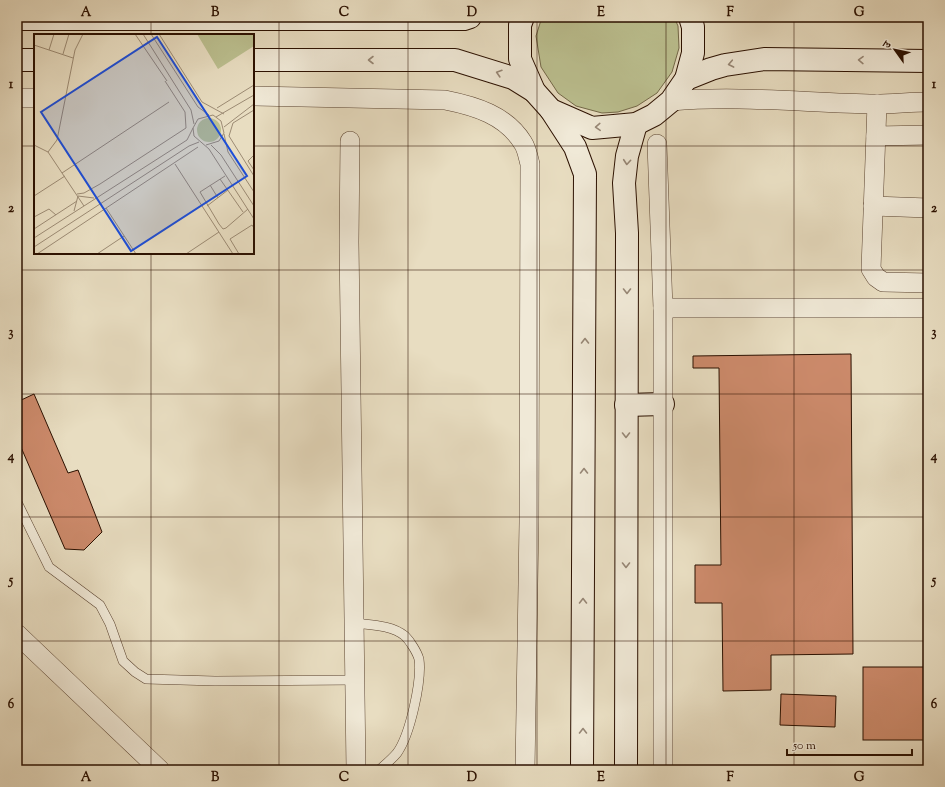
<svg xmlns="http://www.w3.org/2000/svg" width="945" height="787" viewBox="0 0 945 787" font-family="'Sorts Mill Goudy','Noto Serif Devanagari',serif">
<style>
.green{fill:#bbbf8f;stroke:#736848}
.building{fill:#cc8a6b;stroke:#2b1000}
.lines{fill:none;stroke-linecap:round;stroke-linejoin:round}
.lane-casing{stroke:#5a4330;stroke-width:10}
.street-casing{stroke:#5a4330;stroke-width:20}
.secondary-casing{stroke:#2b1000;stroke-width:24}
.lane{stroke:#f0e9d7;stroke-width:9}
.street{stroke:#f0e9d7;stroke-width:19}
.secondary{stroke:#f0e9d7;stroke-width:22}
.oneway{stroke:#978776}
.grid{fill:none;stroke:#2b1000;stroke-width:1;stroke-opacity:0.55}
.inset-road{fill:none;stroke:#9c8b74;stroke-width:1}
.view{fill:#1d4ed8;fill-opacity:0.15;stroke:#1d4ed8;stroke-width:2}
.inset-edge{fill:none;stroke:#2b1000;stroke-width:2}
.neatline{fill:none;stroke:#2b1000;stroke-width:1.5}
.grid-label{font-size:13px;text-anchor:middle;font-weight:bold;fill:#2b1000}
</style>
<rect width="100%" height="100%" fill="#e8ddc1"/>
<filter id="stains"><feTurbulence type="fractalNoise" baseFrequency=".005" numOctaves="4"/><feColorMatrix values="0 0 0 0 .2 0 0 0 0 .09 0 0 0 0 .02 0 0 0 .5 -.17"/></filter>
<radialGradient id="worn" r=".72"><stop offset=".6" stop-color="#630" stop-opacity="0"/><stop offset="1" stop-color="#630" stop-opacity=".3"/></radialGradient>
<!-- green -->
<polygon class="green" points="542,17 674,17 678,26 679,48 672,72 657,93 637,106 618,112 602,113 576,106 558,93 541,67 536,36"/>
<!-- building -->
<g class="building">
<polygon points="851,354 853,654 771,655 771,690 723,691 722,603 695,603 695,565 721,565 719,368 693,368 693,356"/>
<polygon points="34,394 68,473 78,470 102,532 84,550 65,549 17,438 17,402"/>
<rect x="863" y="667" width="65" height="73"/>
<polygon points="781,694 836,696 835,727 780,725"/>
</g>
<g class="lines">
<!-- lane casing -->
<g class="lane-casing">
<g id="lane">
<polyline points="17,502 49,567 100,605 110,624 123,661 135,672 146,679 215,681 356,680"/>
<path d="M355,623C371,625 392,625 405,636C410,641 417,652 419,659C422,681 410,735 397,753C392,759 385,765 379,770"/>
</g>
</g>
<!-- street casing -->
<g class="street-casing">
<g id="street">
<path d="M253,96L445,100C475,106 506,115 523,143C527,149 528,157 530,164L529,522L525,770"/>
<polyline points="17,98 35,98"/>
<path d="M671,101C739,95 808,103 876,104C893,104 911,102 928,102"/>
<polyline points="877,104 871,269 876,277 883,282 928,283"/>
<polyline points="876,136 928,135"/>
<polyline points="350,141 349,242 356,770"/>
<polyline points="657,144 663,308 663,770"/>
<polyline points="873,206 928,208"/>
<polyline points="663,308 928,308"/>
<polyline points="17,634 160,770"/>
</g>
</g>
<!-- secondary casing -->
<g class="secondary-casing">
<g id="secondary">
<polyline points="523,17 520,25 520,59 534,91 551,110 592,128 636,124 654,115 671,101 686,79 693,53 693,27 690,17"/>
<polyline points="17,19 464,19 470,17"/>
<polyline points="17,60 35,60"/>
<polyline points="253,60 455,60 513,78 534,91"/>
<polyline points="686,79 711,69 725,65 764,59 928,61"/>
<polyline points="551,110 575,147 585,174 582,770"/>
<polyline points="626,405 663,404"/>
<polyline points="626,770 627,233 624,183 627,156 636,124"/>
</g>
</g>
<!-- lane -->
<use href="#lane" class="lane"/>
<!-- street -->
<use href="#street" class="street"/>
<!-- secondary -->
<use href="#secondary" class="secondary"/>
</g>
<!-- one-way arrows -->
<defs><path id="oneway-chevron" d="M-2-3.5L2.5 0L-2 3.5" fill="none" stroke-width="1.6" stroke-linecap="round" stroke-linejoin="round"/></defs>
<g class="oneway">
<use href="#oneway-chevron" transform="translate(371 60) rotate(180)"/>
<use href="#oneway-chevron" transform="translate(861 60) rotate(-179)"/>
<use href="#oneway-chevron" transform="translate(731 64) rotate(169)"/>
<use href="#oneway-chevron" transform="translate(499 73) rotate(-163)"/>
<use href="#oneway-chevron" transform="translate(598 127) rotate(177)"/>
<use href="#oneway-chevron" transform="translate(627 162) rotate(95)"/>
<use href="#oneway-chevron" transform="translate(627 291) rotate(90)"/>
<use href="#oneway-chevron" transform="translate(585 341) rotate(-90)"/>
<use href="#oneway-chevron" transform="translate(626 435) rotate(90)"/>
<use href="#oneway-chevron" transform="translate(584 471) rotate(-90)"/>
<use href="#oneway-chevron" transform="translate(626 565) rotate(90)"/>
<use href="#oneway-chevron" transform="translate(583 601) rotate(-90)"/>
<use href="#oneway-chevron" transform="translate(583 731) rotate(-90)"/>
</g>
<!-- grid -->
<path class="grid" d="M151,17V35M279,17V770M408,17V770M537,17V770M666,17V770M794,17V770M17,146H35M253,146H928M151,253V770M17,270H928M17,394H928M17,517H928M17,641H928"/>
<!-- overview -->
<g transform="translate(34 34)">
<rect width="220" height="220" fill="#e8ddc1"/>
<path d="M163,0H220V12L184,35ZM163 96a12 12 0 1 1 24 0a12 12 0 1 1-24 0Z" fill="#bbbf8f"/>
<path class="inset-road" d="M101,0L133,47M109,0L157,76L160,90M117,0L164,73L175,81M125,0L168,68L190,80M0,11L39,24M15,16L20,0M29,20L35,0M183,74L220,51M220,76L199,89L195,102L220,142M182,83L220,61M190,93L220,70M190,100L194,118L220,158M0,111L14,118L50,172M172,111L185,107L190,99L187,87L179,81L164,85L159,94L160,102L175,115L220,185M177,111L187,121L220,172M14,118L23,106L41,16L49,0M220,121L214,127L220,136M141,130L199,220M28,139L135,68M191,142L166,158L185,190L189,195L192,194L214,175M186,145L209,178M176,151L184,164M43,160L50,159L66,150L152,94L151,78L131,47M0,162L31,142M173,172L194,156M72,174L102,220M40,177L44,162L60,164M0,183L15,175L22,181M0,195L43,167M0,204L153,106L159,94M0,213L155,112L165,108M3,220L164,113M63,220L90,202M152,220L185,198M205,220L196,205L218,191L220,194"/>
<path class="view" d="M123,3L213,142L97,217L7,78Z"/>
<rect width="220" height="220" class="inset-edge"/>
</g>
<!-- margin -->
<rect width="945" height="787" fill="none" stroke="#e8ddc1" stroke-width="44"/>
<!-- north arrow -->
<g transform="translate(895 50) rotate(303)" stroke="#f0e9d7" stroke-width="3" paint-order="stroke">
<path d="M0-3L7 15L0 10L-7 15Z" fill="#2b1000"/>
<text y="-6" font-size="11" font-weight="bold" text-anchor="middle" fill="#2b1000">उ</text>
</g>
<!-- scale -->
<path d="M787 749v6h125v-6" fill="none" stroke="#2b1000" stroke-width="2"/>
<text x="793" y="749" font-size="12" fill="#2b1000" stroke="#f0e9d7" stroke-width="3" paint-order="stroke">50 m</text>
<rect x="22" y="22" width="901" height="743" class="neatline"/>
<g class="grid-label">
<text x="86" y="16">A</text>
<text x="215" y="16">B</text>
<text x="344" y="16">C</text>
<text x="472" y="16">D</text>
<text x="601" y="16">E</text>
<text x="730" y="16">F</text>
<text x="859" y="16">G</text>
<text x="11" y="88">1</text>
<text x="934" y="88">1</text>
<text x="11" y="212">2</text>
<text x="934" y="212">2</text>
<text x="11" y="336">3</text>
<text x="934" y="336">3</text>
<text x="11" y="460">4</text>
<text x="934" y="460">4</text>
<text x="11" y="584">5</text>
<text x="934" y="584">5</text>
<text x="11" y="708">6</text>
<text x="934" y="708">6</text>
<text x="86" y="781">A</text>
<text x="215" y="781">B</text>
<text x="344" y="781">C</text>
<text x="472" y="781">D</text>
<text x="601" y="781">E</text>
<text x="730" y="781">F</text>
<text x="859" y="781">G</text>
</g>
<rect width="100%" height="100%" filter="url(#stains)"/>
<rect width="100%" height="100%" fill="url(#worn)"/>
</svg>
